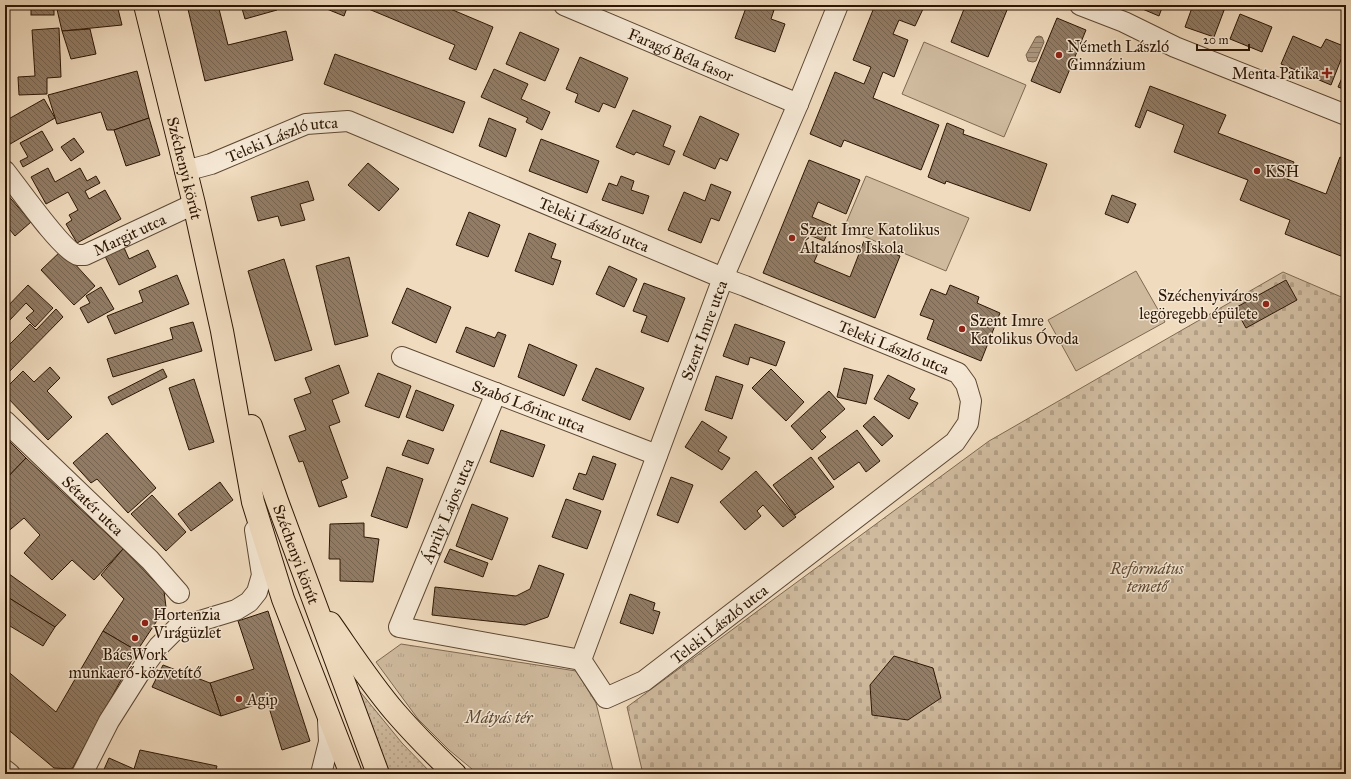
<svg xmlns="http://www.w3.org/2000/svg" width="1351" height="779" viewBox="0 0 1351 779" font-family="'IM FELL Great Primer',serif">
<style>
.grass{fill:url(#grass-dots);stroke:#7e6851}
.cemetery{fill:url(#cemetery-stones);stroke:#7e6851}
.park{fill:url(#park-tufts);stroke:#7e6851}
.pitch{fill:#cfba9e;stroke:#7e6851}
.water{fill:url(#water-rules);stroke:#79644e}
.building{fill:url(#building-back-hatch);stroke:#2c1604}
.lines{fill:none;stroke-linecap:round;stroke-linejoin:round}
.minor-casing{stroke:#5d4732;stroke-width:22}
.major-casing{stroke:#2c1604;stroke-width:24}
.minor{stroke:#f5e8d5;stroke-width:20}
.major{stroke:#f0dbbe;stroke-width:22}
.poi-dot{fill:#8f2418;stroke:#f5e8d5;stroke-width:1.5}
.labels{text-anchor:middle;stroke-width:3;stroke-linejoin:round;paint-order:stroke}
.poi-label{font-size:16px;fill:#2c1604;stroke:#f5e8d5;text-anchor:start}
.street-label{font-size:16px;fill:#2c1604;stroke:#f5e8d5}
.park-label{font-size:16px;font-style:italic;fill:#5d4732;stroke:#f5e8d5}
</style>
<defs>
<pattern id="grass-dots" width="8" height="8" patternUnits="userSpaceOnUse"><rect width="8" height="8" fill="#cfba9e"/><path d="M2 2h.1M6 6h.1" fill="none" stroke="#b29f86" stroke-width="1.8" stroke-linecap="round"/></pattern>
<pattern id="cemetery-stones" width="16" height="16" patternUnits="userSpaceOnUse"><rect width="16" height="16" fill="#cfba9e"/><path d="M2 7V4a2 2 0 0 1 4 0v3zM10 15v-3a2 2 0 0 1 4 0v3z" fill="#b29f86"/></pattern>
<pattern id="park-tufts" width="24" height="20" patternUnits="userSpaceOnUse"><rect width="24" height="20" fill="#cfba9e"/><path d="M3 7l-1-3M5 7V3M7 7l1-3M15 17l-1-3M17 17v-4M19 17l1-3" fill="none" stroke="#b29f86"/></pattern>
<pattern id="water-rules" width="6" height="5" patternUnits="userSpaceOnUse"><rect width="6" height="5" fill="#ad987f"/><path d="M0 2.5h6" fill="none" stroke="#8d7b66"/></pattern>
<pattern id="building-back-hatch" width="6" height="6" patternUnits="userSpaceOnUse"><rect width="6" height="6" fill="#927c65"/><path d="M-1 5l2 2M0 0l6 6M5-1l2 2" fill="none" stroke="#776551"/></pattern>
</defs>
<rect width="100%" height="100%" fill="#f0dbbe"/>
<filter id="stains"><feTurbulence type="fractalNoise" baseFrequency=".005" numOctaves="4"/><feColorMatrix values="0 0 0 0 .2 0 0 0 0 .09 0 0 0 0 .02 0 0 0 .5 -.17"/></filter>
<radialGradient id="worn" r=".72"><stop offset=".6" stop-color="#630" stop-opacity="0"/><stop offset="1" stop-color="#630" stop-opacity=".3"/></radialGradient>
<!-- grass -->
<polygon class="grass" points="353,683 402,743 432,774 386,774"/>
<!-- cemetery -->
<polygon class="cemetery" points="1283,272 1346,299 1346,774 643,774 627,707 989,441"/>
<!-- park -->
<polygon class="park" points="401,644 576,671 596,703 614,774 478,774 449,750 418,719 376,662"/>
<!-- pitch -->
<g class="pitch">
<polygon points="924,42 1026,85 1004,137 902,94"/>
<polygon points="866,176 969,218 946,271 844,228"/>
<polygon points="1136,271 1165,322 1076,371 1048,320"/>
</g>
<!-- water -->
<polygon class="water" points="1039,36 1042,37 1044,42 1036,61 1033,62 1028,61 1026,55 1036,37"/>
<!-- building -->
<g class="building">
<rect x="31" y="5" width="23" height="10"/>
<polygon points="56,5 117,5 122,25 62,31"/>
<polygon points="187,5 218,5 228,45 286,31 293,60 205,81"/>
<polygon points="241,5 276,5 277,10 245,19"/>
<polygon points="317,5 348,5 344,16"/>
<polygon points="359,5 441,5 493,27 476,70 449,59 455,45"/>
<polygon points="747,5 761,5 774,10 771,19 785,24 775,52 735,38"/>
<polygon points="875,5 914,5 923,9 915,26 899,20 893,34 908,40 894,77 883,72 873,98 939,125 921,170 844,140 841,147 810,134 835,72 864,84 871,67 853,60"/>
<polygon points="953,5 1009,5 988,57 951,42 964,9"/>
<polygon points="1133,5 1163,5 1159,16"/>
<polygon points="1193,5 1226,5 1214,37 1185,27"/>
<polygon points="1240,14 1272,27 1262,52 1230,39"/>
<polygon points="1057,18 1086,30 1060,93 1031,81"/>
<polygon points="59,28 61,77 47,78 47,94 19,95 18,77 35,76 32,30"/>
<polygon points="90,29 96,54 71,59 62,31"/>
<polygon points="520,32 559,49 545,81 506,64"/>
<polygon points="1293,36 1321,48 1326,39 1346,47 1331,85 1281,64"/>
<polygon points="335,54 465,102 453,133 324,84"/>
<polygon points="580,57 628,78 615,108 603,103 599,112 575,102 578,94 566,89"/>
<polygon points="494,69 528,84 521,99 550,112 542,130 526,122 528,118 481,97"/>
<polygon points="1346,69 1346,90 1338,87"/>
<polygon points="137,71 149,118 114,130 107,130 101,112 57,124 48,95"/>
<polygon points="1150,86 1226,115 1218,133 1294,162 1287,179 1326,194 1340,157 1346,160 1346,258 1285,234 1290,220 1240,200 1248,180 1174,152 1184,125 1147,110 1140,128 1135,126"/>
<polygon points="44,99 55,118 5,147 5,121"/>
<polygon points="633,110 671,126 663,146 675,151 669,165 636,152 634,155 616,147"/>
<polygon points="700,116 739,134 727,161 720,158 715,169 683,155"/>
<polygon points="149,118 160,155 126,166 114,130"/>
<polygon points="489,118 516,129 506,157 479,146"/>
<polygon points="947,123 964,130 963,134 1047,164 1030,211 946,181 945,184 928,177"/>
<polygon points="42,131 53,150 23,167 20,161 28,157 20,143"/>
<polygon points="74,138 84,152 71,161 61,147"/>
<polygon points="541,139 599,161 587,193 529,171"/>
<polygon points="809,160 860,180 846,214 818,202 812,217 831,225 824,241 807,234 803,246 818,253 814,262 850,277 864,241 900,256 875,318 763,273"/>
<polygon points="368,163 399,189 379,211 348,185"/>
<polygon points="48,168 55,182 80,168 87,181 96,176 100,183 85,191 89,199 105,190 121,219 77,243 66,224 72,220 69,215 78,210 68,192 46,204 31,177"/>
<polygon points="621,176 634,181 631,190 649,196 643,214 602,200 609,183 617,186"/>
<polygon points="308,181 314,200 300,204 305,220 281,226 278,216 258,221 251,197"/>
<polygon points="711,184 731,192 719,221 711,218 701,243 668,230 684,192 705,201"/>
<polygon points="5,192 31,222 15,236 5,224"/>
<polygon points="1112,195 1136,204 1128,223 1105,214"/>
<polygon points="469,212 500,225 488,257 456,245"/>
<polygon points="529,233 556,244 551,258 561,261 553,285 515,271"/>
<polygon points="122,243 129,259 148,250 156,267 119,285 103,252"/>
<polygon points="62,250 95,286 74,305 41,270"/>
<polygon points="349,257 368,336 335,345 316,266"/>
<polygon points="284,259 312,350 275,361 248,271"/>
<polygon points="609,266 637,279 624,307 596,294"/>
<polygon points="177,275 189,304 115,334 107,316 143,302 139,291"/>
<polygon points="1286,280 1297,300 1246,328 1235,308"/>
<polygon points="644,283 685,298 668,342 641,332 647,316 633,311"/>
<polygon points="28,285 53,308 35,327 26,318 34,311 26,303 9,321 5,317 5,309"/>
<polygon points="950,285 979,297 977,303 1000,313 981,361 927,339 934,320 920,315 931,289 946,295"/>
<polygon points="101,287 114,309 88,323 80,308 90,303 86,296"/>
<polygon points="407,288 451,307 436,343 392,323"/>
<polygon points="56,309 63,317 5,376 5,349 30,324 36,330"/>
<polygon points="193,322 202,351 113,377 107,359 173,339 170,328"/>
<polygon points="735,324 785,342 776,366 750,357 748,365 723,356"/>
<polygon points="466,327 495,338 498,332 506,335 494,367 456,352"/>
<polygon points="529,344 577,365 564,396 518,377"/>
<polygon points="339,365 349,393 332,400 340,422 329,426 348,478 341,481 347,497 319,507 303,461 299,462 289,436 306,430 294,399 311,393 305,378"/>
<polygon points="50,367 60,378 47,391 72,417 48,440 5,395 5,389 23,371 34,382"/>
<polygon points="596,368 644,388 630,420 582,400"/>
<polygon points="844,368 873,375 866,404 837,397"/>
<polygon points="163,369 167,377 112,405 108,397"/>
<polygon points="771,369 804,402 786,421 752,388"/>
<polygon points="378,373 411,386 399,418 365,406"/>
<polygon points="888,375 915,389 909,399 918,403 909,419 874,399"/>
<polygon points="716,376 743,385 732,419 705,410"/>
<polygon points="194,379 214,442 189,450 169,388"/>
<polygon points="416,390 454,405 443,431 406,417"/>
<polygon points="829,391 845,409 820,431 826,437 812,450 791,426"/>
<polygon points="874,416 893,436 882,446 863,426"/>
<polygon points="702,421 727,437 718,451 730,458 722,470 685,447"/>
<polygon points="501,430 545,445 533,477 490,462"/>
<polygon points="857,430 880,461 866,472 859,462 834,480 818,458"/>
<polygon points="107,433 156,488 128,513 97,479 91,483 73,463"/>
<polygon points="5,437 26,458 5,480"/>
<polygon points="408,440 434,449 428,464 402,455"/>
<polygon points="593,456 616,464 603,500 573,489 579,473 586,475"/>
<polygon points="811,457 834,487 795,515 773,485"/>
<polygon points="26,458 123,549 94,580 72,560 52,580 24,553 40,535 24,518 5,534 5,507 8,504 5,501 5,480"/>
<polygon points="387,467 423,479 407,528 371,516"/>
<polygon points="756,471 796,517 783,527 763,505 757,511 761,516 745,530 720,502"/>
<polygon points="671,477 693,485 678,523 657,515"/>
<polygon points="220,482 233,500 191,531 178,514"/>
<polygon points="152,495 186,532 166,551 131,514"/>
<polygon points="566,499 601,511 587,549 552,537"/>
<polygon points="472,504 508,518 492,560 456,546"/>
<polygon points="364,523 364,537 379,539 373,582 340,581 340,559 329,559 330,524"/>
<polygon points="123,549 164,591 166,607 137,651 103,631 124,599 101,575"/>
<polygon points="450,549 488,563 483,577 444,562"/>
<polygon points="539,565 564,574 548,617 525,625 432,615 435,587 516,596 530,589"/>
<polygon points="5,571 66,615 55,627 6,596"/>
<polygon points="630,594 655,603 653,610 660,612 653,634 620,623"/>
<polygon points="6,596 55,627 43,646 5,623"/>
<polygon points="268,611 310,741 282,750 267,701 221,716 210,683 254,669 238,621"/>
<polygon points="103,631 137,651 72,769 54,768 5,727 5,669 56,712"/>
<polygon points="894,656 933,668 941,698 908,720 872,715 870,685"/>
<polygon points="163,665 210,683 221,716 152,687"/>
<polygon points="140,750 217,766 215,774 102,774 109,758 134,769"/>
</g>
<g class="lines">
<!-- minor casing -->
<g class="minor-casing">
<g id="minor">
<path id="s1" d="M564,5L798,104"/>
<polyline points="1080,5 1124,22 1175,47 1346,115"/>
<path id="s2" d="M5,171C17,186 63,252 78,255C80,255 83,255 85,255L194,204"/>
<path id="s3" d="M185,171L211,164L306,124L348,121L723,278L745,286L958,373L966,384L971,401L968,423L955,442L644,681L606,698L581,660L399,627L496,393"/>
<path id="s4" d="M402,357L657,455"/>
<path id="s5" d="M5,421L150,560L179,593"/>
<path id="s6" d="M581,660L723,278L798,104L838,5"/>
<polyline points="5,770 10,774"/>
<polyline points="82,774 109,721 142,669 159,646 177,628 236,610 249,602 257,592 262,575 255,530"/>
<polyline points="321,774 329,742 328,720"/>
</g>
</g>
<!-- major casing -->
<g class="major-casing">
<g id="major">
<path id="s7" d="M145,5L194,204L222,331L253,502L283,599L351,774"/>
<path id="s8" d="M251,426L277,501L378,774"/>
<path d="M330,623C351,653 371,684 395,712C414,734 434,754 455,774"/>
</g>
</g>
<!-- minor -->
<use href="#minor" class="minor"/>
<!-- major -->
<use href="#major" class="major"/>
</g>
<!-- markers -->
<g class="poi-dot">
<circle cx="1059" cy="55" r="4"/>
<path d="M1325 67h4v4h4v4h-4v4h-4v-4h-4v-4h4z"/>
<circle cx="1257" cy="171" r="4"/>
<circle cx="792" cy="238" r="4"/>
<circle cx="1266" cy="304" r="4"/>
<circle cx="962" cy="329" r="4"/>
<circle cx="145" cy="623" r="4"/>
<circle cx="135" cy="638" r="4"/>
<circle cx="239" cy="699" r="4"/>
</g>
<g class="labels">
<!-- poi labels -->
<g class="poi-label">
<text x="1067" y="52">Németh László<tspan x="1067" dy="18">Gimnázium</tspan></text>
<text x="1319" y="79" text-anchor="end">Menta Patika</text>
<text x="1265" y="177">KSH</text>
<text x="800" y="235">Szent Imre Katolikus<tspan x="800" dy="18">Általános Iskola</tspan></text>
<text x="1258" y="301" text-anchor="end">Széchenyiváros<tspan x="1258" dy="18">legöregebb épülete</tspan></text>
<text x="970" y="326">Szent Imre<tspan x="970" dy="18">Katolikus Óvoda</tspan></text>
<text x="153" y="620">Hortenzia<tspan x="153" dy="18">Virágüzlet</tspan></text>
<text x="135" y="660" text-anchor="middle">BácsWork<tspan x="135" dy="18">munkaerő-közvetítő</tspan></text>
<text x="247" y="705">Agip</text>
</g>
<!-- street labels -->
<g class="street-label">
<text dy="6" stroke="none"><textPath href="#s1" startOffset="127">Faragó Béla fasor</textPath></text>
<text dy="6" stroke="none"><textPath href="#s3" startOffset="103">Teleki László utca</textPath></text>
<text dy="6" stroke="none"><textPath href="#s7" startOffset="168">Széchenyi körút</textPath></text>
<text dy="6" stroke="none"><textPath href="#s3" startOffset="439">Teleki László utca</textPath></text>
<text dy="6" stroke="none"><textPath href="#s2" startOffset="168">Margit utca</textPath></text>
<text dy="6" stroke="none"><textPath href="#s6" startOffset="352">Szent Imre utca</textPath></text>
<text dy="6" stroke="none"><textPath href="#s3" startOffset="763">Teleki László utca</textPath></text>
<text dy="6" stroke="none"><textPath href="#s4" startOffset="136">Szabó Lőrinc utca</textPath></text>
<text dy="6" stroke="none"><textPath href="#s5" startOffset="122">Sétatér utca</textPath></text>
<text dy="6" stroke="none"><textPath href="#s3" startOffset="1699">Áprily Lajos utca</textPath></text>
<text dy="6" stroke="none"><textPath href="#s8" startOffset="136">Széchenyi körút</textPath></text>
<text transform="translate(719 624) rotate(-38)" y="6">Teleki László utca</text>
</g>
<!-- park labels -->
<g class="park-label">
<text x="1147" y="574">Református<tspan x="1147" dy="18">temető</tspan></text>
<text x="499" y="723">Mátyás tér</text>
</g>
</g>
<!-- margin -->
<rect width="1351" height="779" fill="none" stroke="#f0dbbe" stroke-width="20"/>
<rect x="6" y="6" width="1339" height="767" fill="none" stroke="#2c1604" stroke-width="2"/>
<rect x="10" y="10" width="1331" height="759" fill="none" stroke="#2c1604"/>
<!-- scale -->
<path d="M1197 44v6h52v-6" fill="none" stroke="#2c1604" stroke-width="2"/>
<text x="1203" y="44" font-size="12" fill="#2c1604" stroke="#f5e8d5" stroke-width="3" paint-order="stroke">20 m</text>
<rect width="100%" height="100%" filter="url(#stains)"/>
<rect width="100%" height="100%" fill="url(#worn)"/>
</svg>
